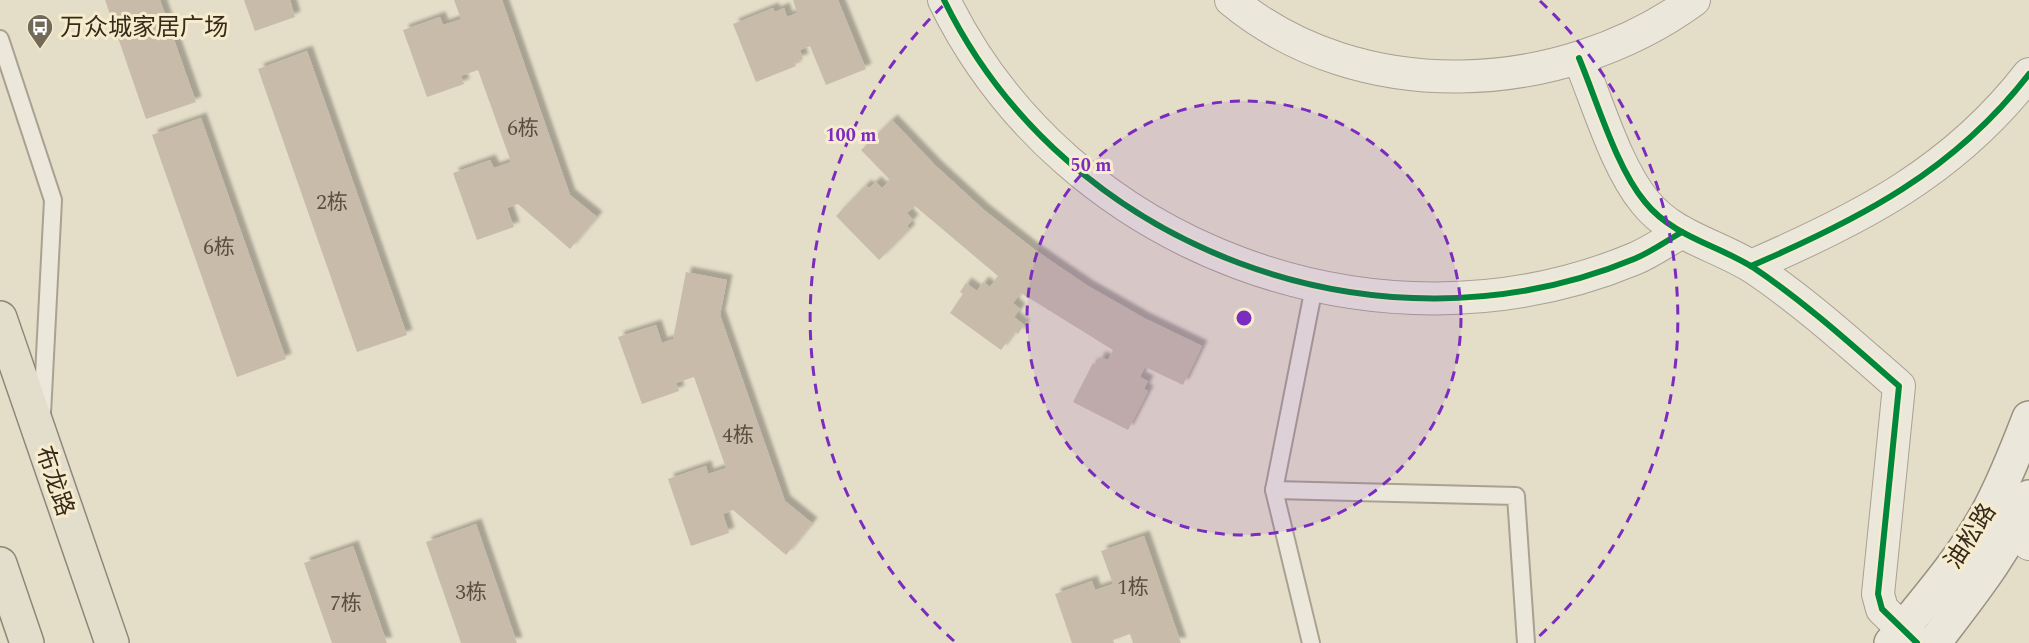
<svg xmlns="http://www.w3.org/2000/svg" width="2029" height="643" viewBox="0 0 2029 643" font-family="Spectral,'Noto Sans SC',serif">
<style>
.building{fill:#c8bba9;filter:url(#shadow)}
.lines{fill:none;stroke-linecap:round;stroke-linejoin:round}
.lane-casing{stroke:#a9a192;stroke-width:20}
.street-casing{stroke:#a9a192;stroke-width:34}
.secondary-casing{stroke:#989182;stroke-width:36}
.primary-casing{stroke:#8e8779;stroke-width:36}
.lane{stroke:#ece7db;stroke-width:16}
.street{stroke:#ece7db;stroke-width:32}
.secondary{stroke:#ece7db;stroke-width:33}
.primary{stroke:#e3decc;stroke-width:33}
.cycleway-casing{stroke:#f6eccd;stroke-width:10}
.cycleway{stroke:#00873e;stroke-width:6}
.ring{fill:none;stroke:#7b2cbf;stroke-width:3;stroke-dasharray:10 8}
.labels{text-anchor:middle;stroke-width:6;stroke-linejoin:round;paint-order:stroke}
.number-label{font-size:21px;fill:#5a4e3e}
.poi-label{font-size:24px;fill:#362a1b;stroke:#f6eccd;text-anchor:start}
.street-label{font-size:24px;fill:#362a1b;stroke:#f6eccd}
.centre{fill:#7b2cbf;stroke:#f6eccd;stroke-width:3}
.ring-label{font-size:18px;text-anchor:middle;font-weight:bold;fill:#7b2cbf;stroke:#f6eccd;stroke-width:6;stroke-linejoin:round;paint-order:stroke}
</style>
<defs>
<filter id="shadow"><feDropShadow dx="5.5" dy="-5.5" stdDeviation="1.5" flood-color="#0004"/></filter>
</defs>
<rect width="100%" height="100%" fill="#e4ddc8"/>
<!-- building -->
<g class="building">
<polygon points="105,0 160,0 196,102 146,119"/>
<polygon points="244,0 290,0 295,17 255,31"/>
<polygon points="454,0 502,0 570,195 597,217 570,249 518,204 507,208 514,227 477,240 453,173 490,160 494,168 511,162 478,70 461,76 464,84 427,97 403,30 440,17 443,25 461,19"/>
<polygon points="793,0 838,0 866,69 826,85 810,46 800,50 803,59 794,62 796,66 756,82 733,24 773,8 775,12 784,8 787,17 797,13"/>
<polygon points="307,51 407,335 357,352 258,69"/>
<polygon points="201,118 286,359 237,377 152,135"/>
<polygon points="892,120 936,166 984,210 1035,250 1088,286 1144,318 1202,346 1183,385 1145,367 1140,377 1148,381 1144,389 1148,391 1128,430 1073,402 1093,363 1096,365 1100,357 1108,360 1113,350 1021,293 1013,303 1020,309 1014,317 1024,325 1018,334 1015,331 1001,350 950,313 963,294 960,292 966,283 977,291 983,282 990,287 998,276 915,206 907,213 913,220 907,226 910,229 879,260 836,216 866,185 869,188 876,182 882,188 890,180 861,150"/>
<polygon points="686,272 727,280 720,315 785,501 812,523 786,555 733,510 723,514 729,533 691,546 668,479 706,466 708,474 726,468 694,377 676,383 679,391 642,404 618,337 656,325 662,343 673,339"/>
<polygon points="476,524 517,643 461,643 426,542"/>
<polygon points="1144,536 1181,643 1133,643 1130,634 1113,640 1114,643 1072,643 1055,594 1092,581 1095,590 1113,584 1101,551"/>
<polygon points="353,546 387,643 332,643 304,563"/>
</g>
<g class="lines">
<!-- lane casing -->
<g class="lane-casing">
<g id="lane">
<polyline points="0,39 53,200 42,414"/>
<polyline points="1274,490 1516,496 1526,643"/>
<polyline points="1311,643 1274,490 1314,287"/>
</g>
</g>
<!-- street casing -->
<g class="street-casing">
<g id="street">
<path d="M944,0C1066,250 1379,365 1634,259C1651,252 1666,241 1682,232"/>
<path d="M1231,0C1360,107 1561,97 1694,0"/>
<path d="M1579,58C1597,101 1616,167 1645,202C1673,237 1718,245 1754,268C1806,303 1852,345 1899,386L1878,594L1882,609L1917,643"/>
<path d="M1751,266C1860,219 1954,171 2029,74"/>
<polyline points="1994,515 2017,527 2029,544"/>
</g>
</g>
<!-- secondary casing -->
<g class="secondary-casing">
<g id="secondary">
<path d="M1891,643C1925,601 1963,558 1989,510C2005,480 2017,449 2029,418"/>
<path d="M1934,643C1969,597 2007,551 2029,497"/>
</g>
</g>
<!-- primary casing -->
<g class="primary-casing">
<g id="primary">
<polyline points="0,318 112,643"/>
<polyline points="0,564 27,643"/>
</g>
</g>
<!-- lane -->
<use href="#lane" class="lane"/>
<!-- street -->
<use href="#street" class="street"/>
<!-- secondary -->
<use href="#secondary" class="secondary"/>
<!-- primary -->
<use href="#primary" class="primary"/>
<!-- cycleway casing -->
<g class="cycleway-casing">
<g id="cycleway">
<path d="M944,0C1066,250 1379,365 1634,259C1651,252 1666,241 1682,232"/>
<path d="M1579,58C1597,101 1616,167 1645,202C1673,237 1718,245 1754,268C1806,303 1852,345 1899,386L1878,594L1882,609L1917,643"/>
<path d="M1751,266C1860,219 1954,171 2029,74"/>
</g>
</g>
<!-- cycleway -->
<use href="#cycleway" class="cycleway"/>
</g>
<!-- distance rings -->
<circle cx="1244" cy="318" r="217" fill="#7b2cbf" fill-opacity=".12"/>
<g class="ring">
<circle cx="1244" cy="318" r="217"/>
<path d="M954 641A434 434 0 0 1 948 1M1540 1A434 434 0 0 1 1534 641"/>
</g>
<!-- icons -->
<defs>
<g id="bus-pin" transform="scale(1.35)"><path d="M0 17L-7.5 6A9.5 9.5 0 1 1 7.5 6Z" fill="#736958" stroke="#f6eccd"/><path d="M-5-6H5V4H4V6H2V4H-2V6H-4V4H-5ZM-3.5-4V0h7V-4ZM-3.5 1.2v1.5H-2V1.2ZM2 1.2v1.5H3.5V1.2Z" fill="#fff"/></g>
</defs>
<g fill-rule="evenodd">
<use href="#bus-pin" x="40" y="27"/>
</g>
<g class="labels">
<!-- number labels -->
<g class="number-label">
<text x="523" y="135">6栋</text>
<text x="332" y="209">2栋</text>
<text x="219" y="254">6栋</text>
<text x="738" y="442">4栋</text>
<text x="1133" y="594">1栋</text>
<text x="471" y="599">3栋</text>
<text x="346" y="610">7栋</text>
</g>
<!-- poi labels -->
<g class="poi-label">
<text x="60" y="35">万众城家居广场</text>
</g>
<!-- street labels -->
<g class="street-label">
<text transform="translate(55 481) rotate(71)" y="8">布龙路</text>
<text transform="translate(1970 536) rotate(-57)" y="8">油松路</text>
</g>
</g>
<circle cx="1244" cy="318" r="9" class="centre"/>
<g class="ring-label">
<text x="851" y="141">100 m</text>
<text x="1091" y="171">50 m</text>
</g>
</svg>
